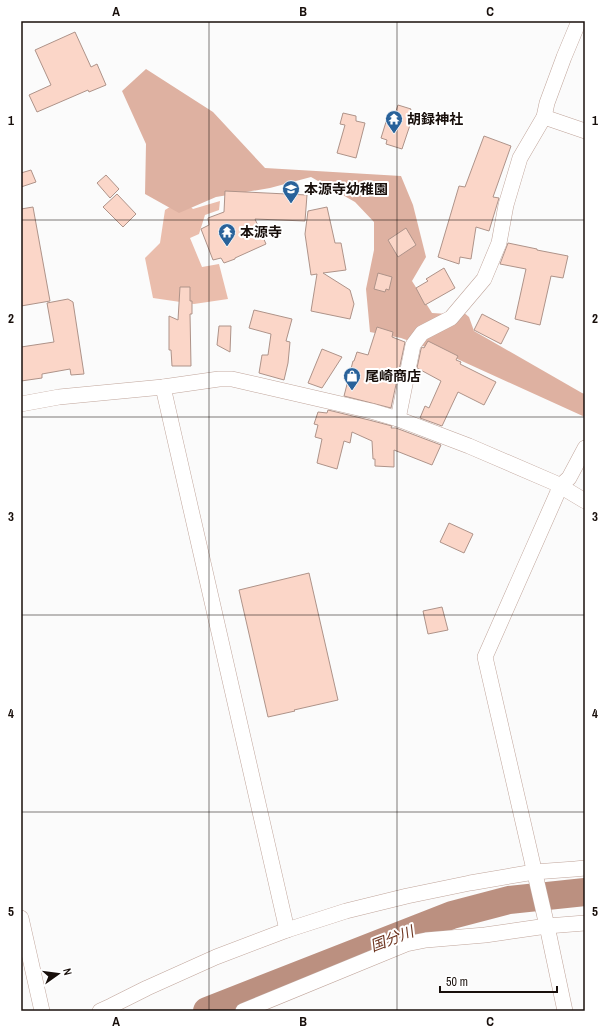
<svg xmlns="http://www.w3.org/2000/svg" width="606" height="1032" viewBox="0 0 606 1032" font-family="'Archivo Narrow','Noto Sans JP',sans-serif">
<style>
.green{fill:#eabdac}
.forest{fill:#deb1a1}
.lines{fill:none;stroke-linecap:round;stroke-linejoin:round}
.river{stroke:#bb9080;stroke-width:28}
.building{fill:#fbd6c8;stroke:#ae9389}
.minor-casing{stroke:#c0a59b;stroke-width:16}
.minor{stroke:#fff;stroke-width:15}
.grid{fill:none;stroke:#180f0b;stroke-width:1;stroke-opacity:0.55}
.labels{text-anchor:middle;stroke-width:4;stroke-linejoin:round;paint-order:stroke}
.poi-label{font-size:14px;font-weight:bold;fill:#180f0b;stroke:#fff;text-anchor:start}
.water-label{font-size:15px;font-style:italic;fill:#6e3520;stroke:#fff}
.neatline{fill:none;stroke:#180f0b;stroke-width:1.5}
.grid-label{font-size:13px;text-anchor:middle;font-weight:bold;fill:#180f0b}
</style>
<rect width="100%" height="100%" fill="#fbfbfb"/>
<!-- green -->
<polygon class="green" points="183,199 193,209 220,201 219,210 205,215 199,234 190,238 202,267 219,264 228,299 194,304 153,298 145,258 160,243 165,210"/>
<!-- forest -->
<polygon class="forest" points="146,69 213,112 265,168 401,176 413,205 426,257 412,281 432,313 448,314 462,311 469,317 474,331 582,393 585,394 585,417 453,357 401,338 370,332 366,289 374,250 374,222 355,202 311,177 270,188 216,197 179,213 145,194 146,144 122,91"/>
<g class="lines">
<!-- river -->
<polyline class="river" points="207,1011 452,915 509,900 585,892"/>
</g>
<!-- building -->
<g class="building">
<polygon points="75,32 91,67 97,64 106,85 89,92 88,90 37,112 29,95 51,85 35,50"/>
<polygon points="398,105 411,109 409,114 413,116 402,149 386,144 387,140 381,138 386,122 392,123"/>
<polygon points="343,113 356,116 356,121 365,123 356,158 337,153 345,125 340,124"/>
<polygon points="484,136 511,146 493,197 499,198 489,231 476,227 471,259 460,257 459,264 438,257 459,186 465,187"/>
<polygon points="31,170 36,182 21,187 21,173"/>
<polygon points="106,175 119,189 110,198 97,183"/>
<polygon points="225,191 307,195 305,221 255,219 266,244 235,258 235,259 224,263 221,258 213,260 201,229 209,225 208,218 224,212"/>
<polygon points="117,194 136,214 123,227 103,207"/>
<polygon points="33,207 50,301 21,306 21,209"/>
<polygon points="327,207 335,243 341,243 346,270 323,273 350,290 354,304 350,319 311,311 317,274 311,275 305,234 308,211"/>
<polygon points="406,228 416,245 398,257 388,240"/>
<polygon points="508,243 537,249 537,250 568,256 563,278 551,276 540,325 515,319 526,269 500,264"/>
<polygon points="444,268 455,288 425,305 416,288 428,281 426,279"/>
<polygon points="378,273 392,277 389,290 386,289 385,292 374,289"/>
<polygon points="180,287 190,287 190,301 192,301 192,314 190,314 191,366 172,366 171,350 169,350 169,316 178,320"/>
<polygon points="68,299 73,302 84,374 71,375 70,369 42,374 42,378 21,381 21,347 54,342 47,303"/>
<polygon points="254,310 292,319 286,341 290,342 288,363 284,380 259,373 262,355 268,355 271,334 249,328"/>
<polygon points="482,314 509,328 501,344 474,330"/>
<polygon points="219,326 231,326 230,352 217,345"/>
<polygon points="377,327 393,332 392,337 405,342 391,408 344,396 353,361 354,361 357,352 368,355"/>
<polygon points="428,341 458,356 456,360 461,362 460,364 496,382 484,405 458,392 442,426 420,418 425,406 429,408 441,381 417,368 421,349 422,347 424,348"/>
<polygon points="322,349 342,357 322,388 308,383"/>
<polygon points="328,410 369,420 392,426 391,428 396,428 441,445 432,465 394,450 394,467 375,466 375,459 373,459 372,441 352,432 350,443 344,441 337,469 317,463 322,439 315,437 318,425 314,424 318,412 327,413"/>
<polygon points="449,523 473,534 464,553 440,542"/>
<polygon points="309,573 338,700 294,710 295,711 268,717 239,590"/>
<polygon points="442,607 448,630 428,634 423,611"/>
</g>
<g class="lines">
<!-- minor casing -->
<g class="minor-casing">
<g id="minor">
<polyline points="544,117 585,131"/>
<polyline points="163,387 287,930"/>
<polyline points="21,404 59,397 163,387 219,379 232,379 371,411 398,419 469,446 555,483 585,501"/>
<polyline points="398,419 413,345 422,333 451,318 484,279 499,243 506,205 520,158 544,117 547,103 564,57 579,21"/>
<polyline points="21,918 42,1011"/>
<polyline points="100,1011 111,1006 147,988 216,957 287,930 346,911 407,896 470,883 534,872 575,869 585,868"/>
<polyline points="243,1011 406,944 426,940 485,935 547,926 585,923"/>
<polyline points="565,1011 547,926 485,657 557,494 560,486 569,478 585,448"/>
</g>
</g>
<!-- minor -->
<use href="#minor" class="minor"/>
</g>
<!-- grid -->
<path class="grid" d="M209,21V1011M397,21V1011M21,220H585M21,417H585M21,615H585M21,812H585"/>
<!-- icons -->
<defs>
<g id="temple-pin" transform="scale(0.9)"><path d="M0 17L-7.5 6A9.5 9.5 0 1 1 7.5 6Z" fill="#29629a" stroke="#fff"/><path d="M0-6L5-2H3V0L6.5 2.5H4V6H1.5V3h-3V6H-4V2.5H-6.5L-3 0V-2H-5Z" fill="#fff"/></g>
<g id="school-pin" transform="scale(0.9)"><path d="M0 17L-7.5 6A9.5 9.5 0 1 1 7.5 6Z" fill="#29629a" stroke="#fff"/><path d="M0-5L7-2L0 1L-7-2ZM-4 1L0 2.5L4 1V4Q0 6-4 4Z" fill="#fff"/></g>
<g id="shop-pin" transform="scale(0.9)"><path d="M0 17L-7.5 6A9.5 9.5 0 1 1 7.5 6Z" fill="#29629a" stroke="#fff"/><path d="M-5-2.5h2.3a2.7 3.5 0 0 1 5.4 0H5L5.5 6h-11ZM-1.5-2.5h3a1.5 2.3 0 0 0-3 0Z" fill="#fff"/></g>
</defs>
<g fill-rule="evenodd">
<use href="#temple-pin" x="394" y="119"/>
<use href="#school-pin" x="291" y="189"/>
<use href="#temple-pin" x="227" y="232"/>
<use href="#shop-pin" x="352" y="376"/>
</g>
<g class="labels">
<!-- poi labels -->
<g class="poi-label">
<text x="407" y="124">胡録神社</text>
<text x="304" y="194">本源寺幼稚園</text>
<text x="240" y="237">本源寺</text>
<text x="365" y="381">尾崎商店</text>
</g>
<!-- water labels -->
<g class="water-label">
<text transform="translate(392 939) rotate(-21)" y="5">国分川</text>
</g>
</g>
<!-- border -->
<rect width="606" height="1032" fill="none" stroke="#ffffff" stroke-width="44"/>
<!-- north arrow -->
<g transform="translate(58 974) rotate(76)" stroke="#ffffff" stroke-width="3" paint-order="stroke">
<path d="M0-3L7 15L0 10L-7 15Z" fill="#180f0b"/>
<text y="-6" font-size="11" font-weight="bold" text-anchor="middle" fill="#180f0b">N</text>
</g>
<!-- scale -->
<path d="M440 986v6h117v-6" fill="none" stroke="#180f0b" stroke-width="2"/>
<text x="446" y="986" font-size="12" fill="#180f0b" stroke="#ffffff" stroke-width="3" paint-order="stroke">50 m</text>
<rect x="22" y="22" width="562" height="988" class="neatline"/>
<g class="grid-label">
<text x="116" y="16">A</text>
<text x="303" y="16">B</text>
<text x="490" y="16">C</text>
<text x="11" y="125">1</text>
<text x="595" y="125">1</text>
<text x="11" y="323">2</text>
<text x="595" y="323">2</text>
<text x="11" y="521">3</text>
<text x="595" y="521">3</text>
<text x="11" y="718">4</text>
<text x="595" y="718">4</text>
<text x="11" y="916">5</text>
<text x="595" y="916">5</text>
<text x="116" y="1026">A</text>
<text x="303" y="1026">B</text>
<text x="490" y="1026">C</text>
</g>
</svg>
